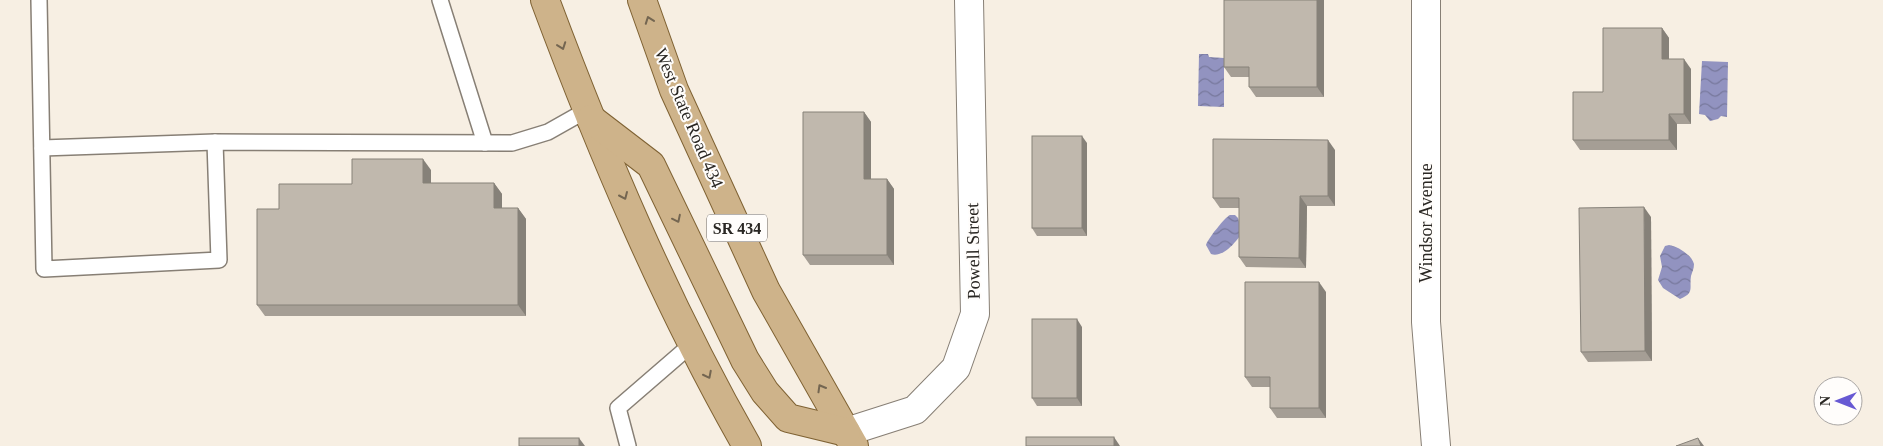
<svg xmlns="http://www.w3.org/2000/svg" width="1883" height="446" viewBox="0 0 1883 446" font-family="Georgia,serif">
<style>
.water{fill:url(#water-waves)}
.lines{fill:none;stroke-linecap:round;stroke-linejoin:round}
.service-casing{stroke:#877f75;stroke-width:18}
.minor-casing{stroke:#877f75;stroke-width:30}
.primary-casing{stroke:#7f6233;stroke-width:30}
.service{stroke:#fff;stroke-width:15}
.minor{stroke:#fff;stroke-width:28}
.primary{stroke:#ceb38a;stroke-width:28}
.wall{fill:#a59e95}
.shaded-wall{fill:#868179}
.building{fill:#c0b8ad;stroke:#868179}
.oneway{stroke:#746651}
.labels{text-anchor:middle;stroke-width:4;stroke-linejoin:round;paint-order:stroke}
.shield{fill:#fffdfb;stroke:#6a6764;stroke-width:1}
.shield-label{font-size:16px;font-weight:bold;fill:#2a2723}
.street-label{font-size:18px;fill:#2a2723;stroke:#fffdfb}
</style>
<defs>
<pattern id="water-waves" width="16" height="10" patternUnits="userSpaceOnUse" patternTransform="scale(1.25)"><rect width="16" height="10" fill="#9293c0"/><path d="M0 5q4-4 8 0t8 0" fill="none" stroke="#77789c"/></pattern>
</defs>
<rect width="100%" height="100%" fill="#f7efe3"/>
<!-- water -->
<g class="water">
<polygon points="1199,54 1208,54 1209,57 1224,58 1224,107 1198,106"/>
<polygon points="1702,61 1728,62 1727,117 1721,116 1718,119 1710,121 1705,115 1699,114"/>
<path d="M1230,215H1235L1238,218L1242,233C1236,242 1223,258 1211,254L1206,245C1207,240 1225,217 1230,215Z"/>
<path d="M1669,245C1677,246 1692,255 1694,264C1694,269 1692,272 1691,276C1689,288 1695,293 1680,299L1663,288L1658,280L1662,267L1660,256L1665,246Z"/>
</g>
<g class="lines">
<!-- service casing -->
<g class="service-casing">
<g id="service">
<polyline points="39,0 44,269 219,260 215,142 512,143 548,132 587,110"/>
<polyline points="440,0 485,143"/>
<polyline points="42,148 215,142"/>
<polyline points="628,446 618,408 692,344"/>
</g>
</g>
<!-- minor casing -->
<g class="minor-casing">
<g id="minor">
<polyline points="1426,0 1426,322 1436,446"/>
<polyline points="846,432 915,410 956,368 975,314 969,0"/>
</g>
</g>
<!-- primary casing -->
<g class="primary-casing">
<g id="primary">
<path d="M545,0C602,153 666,304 747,446"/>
<polyline points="642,0 674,90 766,291 854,446"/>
<polyline points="591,119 651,165 745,360 765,392 788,418 846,432"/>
</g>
</g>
<!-- service -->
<use href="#service" class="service"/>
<!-- minor -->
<use href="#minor" class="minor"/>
<!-- primary -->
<use href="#primary" class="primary"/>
</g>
<!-- wall -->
<g class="wall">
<polygon points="1324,0 1324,97 1256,97 1249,87 1249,77 1231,77 1224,67"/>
<polygon points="1662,28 1669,38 1669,59 1691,69 1691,124 1677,124 1677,150 1580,150 1573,140 1603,92"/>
<polygon points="864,112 871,122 871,179 887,179 894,189 894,265 810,265 803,255"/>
<polygon points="1087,143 1087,236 1037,236 1032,228"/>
<polygon points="1335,150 1335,206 1307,206 1306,268 1246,267 1239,257 1239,208 1220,208 1213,198"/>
<polygon points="431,170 431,183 494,183 502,194 502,208 518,208 526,219 526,316 265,316 257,305 279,209"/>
<polygon points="1651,217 1652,361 1588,362 1581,352"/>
<polygon points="1326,292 1326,418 1277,418 1270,408 1270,387 1252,387 1245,377"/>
<polygon points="1082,327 1082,406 1037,406 1032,398"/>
</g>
<!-- shaded-wall -->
<g class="shaded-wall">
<polygon points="1317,0 1324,0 1324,97 1317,87"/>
<polygon points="1662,28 1669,38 1669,69 1662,59"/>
<polygon points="1684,59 1691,69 1691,124 1684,114"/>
<polygon points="864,112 871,122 871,189 864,179"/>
<polygon points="1669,114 1677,124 1677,150 1669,140"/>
<polygon points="1082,136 1087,143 1087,236 1082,228"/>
<polygon points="1328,140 1335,150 1335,206 1328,196"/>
<polygon points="423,159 431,170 431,194 423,183"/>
<polygon points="887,179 894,189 894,265 887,255"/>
<polygon points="494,183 502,194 502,219 494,208"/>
<polygon points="1300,196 1307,206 1306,268 1299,258"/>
<polygon points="1644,207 1651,217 1652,361 1645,351"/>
<polygon points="518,208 526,219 526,316 518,305"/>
<polygon points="1319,282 1326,292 1326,418 1319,408"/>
<polygon points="1077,319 1082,327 1082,406 1077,398"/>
<polygon points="1114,437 1120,446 1114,446"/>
<polygon points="579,438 585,446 579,446"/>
<polygon points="1698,438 1704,446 1701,446"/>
</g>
<!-- building -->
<g class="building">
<polygon points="1224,0 1317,0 1317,87 1249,87 1249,67 1224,67"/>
<polygon points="1603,28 1662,28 1662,59 1684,59 1684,114 1669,114 1669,140 1573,140 1573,92 1603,92"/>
<polygon points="803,112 864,112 864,179 887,179 887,255 803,255"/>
<rect x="1032" y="136" width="50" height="92"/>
<polygon points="1213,139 1328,140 1328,196 1300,196 1299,258 1239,257 1239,198 1213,198"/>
<polygon points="352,159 423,159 423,183 494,183 494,208 518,208 518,305 257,305 257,209 279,209 279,184 352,184"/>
<polygon points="1644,207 1645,351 1581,352 1579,208"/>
<polygon points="1245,282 1319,282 1319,408 1270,408 1270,377 1245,377"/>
<rect x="1032" y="319" width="45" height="79"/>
<rect x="1026" y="437" width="88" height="9"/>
<rect x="519" y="438" width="60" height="8"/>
<polygon points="1698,438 1701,446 1676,446"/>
</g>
<!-- one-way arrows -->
<defs><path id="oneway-chevron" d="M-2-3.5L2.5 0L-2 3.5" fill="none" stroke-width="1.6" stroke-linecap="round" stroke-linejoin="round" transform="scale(1.25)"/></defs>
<g class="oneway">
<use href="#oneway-chevron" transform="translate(649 20) rotate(-110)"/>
<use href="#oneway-chevron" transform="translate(562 46) rotate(70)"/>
<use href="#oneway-chevron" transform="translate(624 196) rotate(66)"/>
<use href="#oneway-chevron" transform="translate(677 219) rotate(64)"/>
<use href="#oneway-chevron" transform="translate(708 375) rotate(63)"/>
<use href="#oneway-chevron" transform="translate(821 388) rotate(-120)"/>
</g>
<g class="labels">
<!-- shield labels -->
<rect class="shield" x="707" y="214.5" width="60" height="27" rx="4"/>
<g class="shield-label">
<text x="737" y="234">SR 434</text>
</g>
<!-- street labels -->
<g class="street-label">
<text transform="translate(689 118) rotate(67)" y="6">West State Road 434</text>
<text transform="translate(1426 223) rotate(-90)" y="6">Windsor Avenue</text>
<text transform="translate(973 251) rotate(-91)" y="6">Powell Street</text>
</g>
</g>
<!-- north arrow -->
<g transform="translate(1838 401) rotate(270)"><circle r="24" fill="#fffdfb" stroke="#aaa7a5"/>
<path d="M0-4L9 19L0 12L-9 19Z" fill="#6759d3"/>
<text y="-8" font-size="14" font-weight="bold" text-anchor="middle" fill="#2a2723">N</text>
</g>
</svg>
